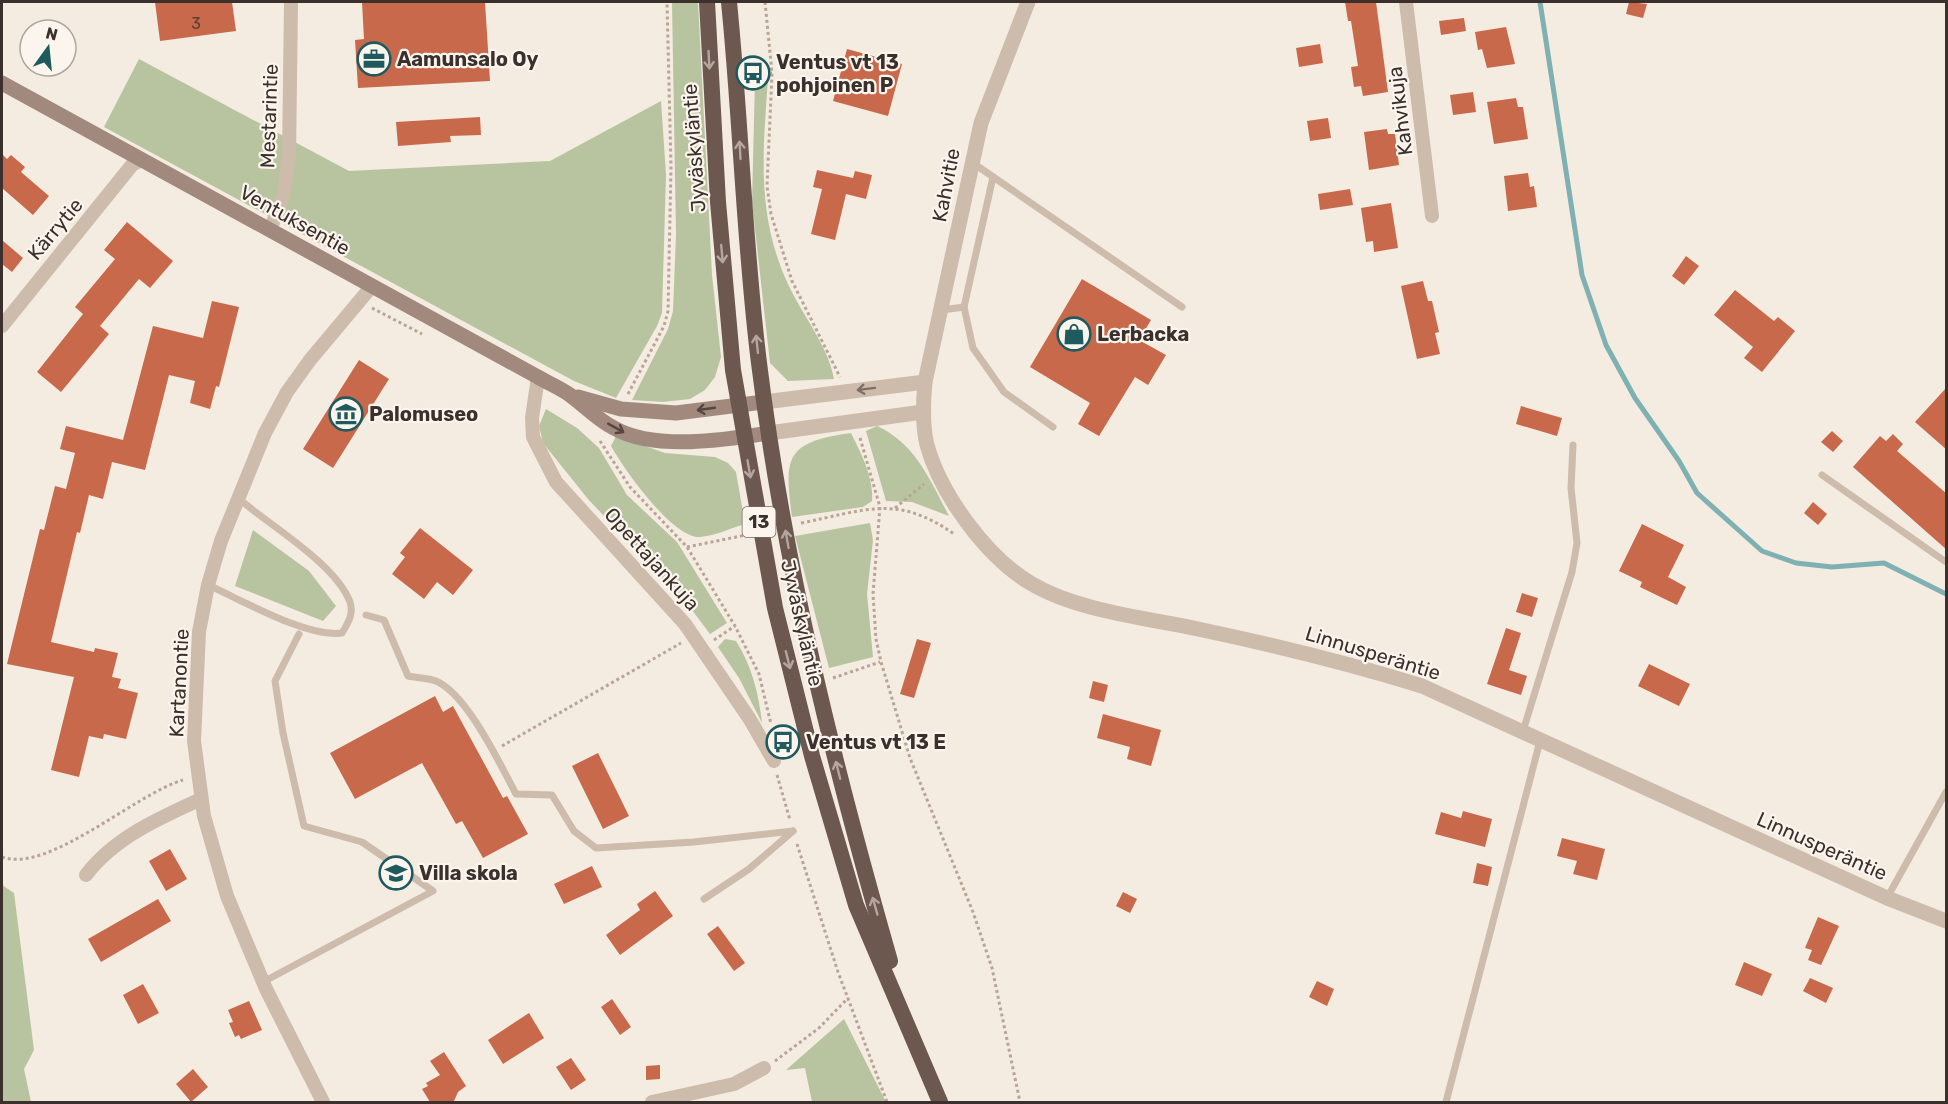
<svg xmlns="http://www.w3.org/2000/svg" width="1948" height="1104" viewBox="0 0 1948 1104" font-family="Rubik,sans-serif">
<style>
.green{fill:#b8c4a0}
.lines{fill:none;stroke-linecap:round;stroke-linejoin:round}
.stream{stroke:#7fb0b2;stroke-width:5}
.building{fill:#c8694b}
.path{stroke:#b9a596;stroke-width:3;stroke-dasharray:3 3;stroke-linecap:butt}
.service{stroke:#cdbbac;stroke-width:7}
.minor{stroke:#cdbbac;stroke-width:14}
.tertiary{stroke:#cdbbac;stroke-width:15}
.secondary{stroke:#a18a7d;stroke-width:15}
.trunk{stroke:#6c584f;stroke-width:16}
.oneway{stroke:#b4a69e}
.oneway2{stroke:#7d6f65}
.oneway3{stroke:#544640}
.labels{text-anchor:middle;stroke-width:4.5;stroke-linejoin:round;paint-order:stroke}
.number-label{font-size:16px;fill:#5e3e33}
.shield{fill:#fbf5ee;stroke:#756b66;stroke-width:1.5}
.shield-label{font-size:18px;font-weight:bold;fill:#3b302b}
.poi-label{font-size:20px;font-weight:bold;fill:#3b302b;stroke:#fbf5ee;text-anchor:start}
.street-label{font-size:20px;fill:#3b302b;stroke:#fbf5ee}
</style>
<rect width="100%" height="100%" fill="#f4ebe1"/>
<!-- green -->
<g class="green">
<polygon points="672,2 698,2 712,275 721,357 715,377 705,390 690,399 663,402 632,400 668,329 673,311 676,235"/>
<polygon points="139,59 349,171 550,161 661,101 666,175 662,313 657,326 616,398 574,381 104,127"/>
<path d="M768,78C763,152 756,215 788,284C802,315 828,345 834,379L788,381L770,363L752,202L755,79Z"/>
<polygon points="546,409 577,428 599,448 627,495 677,542 727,623 710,634 692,610 588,499 543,443 539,426"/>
<path d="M877,426C916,444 930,480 949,516L912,502L886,501L866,431Z"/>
<path d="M851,433C861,453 874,478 872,501L863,507L792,517C784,457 785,442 851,433Z"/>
<path d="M616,436L665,453L715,457L728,463L736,472L745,524C731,528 715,536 700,537C673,539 623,468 611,446Z"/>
<polygon points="870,523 873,540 867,594 873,657 829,668 795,536"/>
<polygon points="253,530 309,571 336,606 323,621 235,586"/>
<path d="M725,639L736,641C752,666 759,695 762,723L739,678L718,647Z"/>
<polygon points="2,885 14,893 34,1050 24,1069 31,1102 2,1102"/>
<polygon points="844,1019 886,1102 812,1102 805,1068 786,1070"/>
</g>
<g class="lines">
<!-- stream -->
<polyline class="stream" points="1540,2 1582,275 1606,345 1635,398 1679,461 1697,493 1762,551 1796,563 1832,567 1884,563 1946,594"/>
</g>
<!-- building -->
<g class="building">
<polygon points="155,2 232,2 236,31 160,41"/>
<polygon points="362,2 485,2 490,81 358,88 355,40 364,39"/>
<polygon points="1345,2 1376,2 1388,92 1363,96 1361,86 1354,87 1351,67 1358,66 1351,21 1348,21"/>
<polygon points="1629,2 1647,4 1643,18 1626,14"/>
<polygon points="1464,18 1466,31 1441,35 1439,21"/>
<polygon points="1506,27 1515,64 1487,68 1482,49 1478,50 1475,32"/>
<polygon points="1320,44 1323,63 1299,67 1296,48"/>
<polygon points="847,49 902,64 888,116 833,101"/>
<polygon points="1473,92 1476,112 1453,115 1450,95"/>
<polygon points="1516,98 1518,107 1523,107 1528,139 1494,144 1487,102"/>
<polygon points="480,117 481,135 450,136 451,142 398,146 396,122"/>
<polygon points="1328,118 1331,138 1310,141 1307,121"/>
<polygon points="1387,129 1388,134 1395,134 1399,165 1369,170 1364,132"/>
<polygon points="2,154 7,159 11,155 25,167 21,172 49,196 33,215 2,188"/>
<polygon points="817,170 853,178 855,171 872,175 866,199 846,194 835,240 811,234 822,189 813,187"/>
<polygon points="1528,173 1530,187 1534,186 1537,207 1508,211 1504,176"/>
<polygon points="1350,189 1353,205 1320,210 1318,194"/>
<polygon points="1391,203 1398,248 1374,252 1373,241 1366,242 1361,208"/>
<polygon points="127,222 173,261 150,288 139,279 100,326 109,334 61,392 37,372 83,314 75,307 115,259 104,250"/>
<polygon points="2,240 23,258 12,272 2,264"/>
<polygon points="1686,256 1699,266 1684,285 1672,276"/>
<polygon points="1082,279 1151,320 1139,340 1166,355 1148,385 1135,377 1099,436 1078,424 1090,403 1030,367"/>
<polygon points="1423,281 1428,301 1432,301 1439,332 1435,333 1440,354 1417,359 1401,286"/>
<polygon points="1735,290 1774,321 1778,317 1795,331 1762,372 1744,358 1753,347 1714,315"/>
<polygon points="212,301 239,307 219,387 216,386 210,409 190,403 195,381 169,375 145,470 112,462 103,499 89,495 80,533 77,532 51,642 94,652 95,648 118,653 112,677 121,679 118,688 138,693 126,739 104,734 103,739 89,736 79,777 51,770 74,677 7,664 40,529 44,530 55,486 66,489 75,453 60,449 66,426 123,440 153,326 203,338"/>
<polygon points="359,360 389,379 333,468 303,449"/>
<polygon points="1947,387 1947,450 1915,422"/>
<polygon points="1521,406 1562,418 1557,436 1516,424"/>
<polygon points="1832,431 1843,441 1833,452 1821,442"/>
<polygon points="1893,434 1903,444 1897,451 1947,494 1947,550 1853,467 1880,436 1886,441"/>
<polygon points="1813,502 1827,514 1818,525 1804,513"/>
<polygon points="1642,524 1684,545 1668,577 1686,587 1677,605 1640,587 1642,582 1619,571"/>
<polygon points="420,528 473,570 453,595 437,582 424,599 392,574 405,557 400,553"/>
<polygon points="1522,593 1538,598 1532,617 1516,612"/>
<polygon points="1506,628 1521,633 1509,670 1527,676 1521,695 1487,684"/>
<polygon points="917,639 931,643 914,698 900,694"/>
<polygon points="1649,664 1690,684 1679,706 1638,686"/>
<polygon points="1093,681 1108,685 1104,702 1089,698"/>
<polygon points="435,696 443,712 453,706 503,798 507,796 528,834 483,858 462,821 456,824 422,763 355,799 330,753"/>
<polygon points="1103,714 1161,730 1151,766 1127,759 1130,747 1097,738"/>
<polygon points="598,753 629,816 603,829 572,766"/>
<polygon points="1463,811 1492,819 1485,847 1435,834 1441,812 1461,818"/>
<polygon points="1562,838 1605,849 1597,880 1573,874 1577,861 1557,856"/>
<polygon points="170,849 187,879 166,891 149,861"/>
<polygon points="1477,863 1492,867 1488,886 1473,883"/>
<polygon points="592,866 602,887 564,904 554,884"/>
<polygon points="655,891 673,916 620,955 606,935 640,910 637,904"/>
<polygon points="1123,892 1137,899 1130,913 1116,906"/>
<polygon points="158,899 171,921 101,962 88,939"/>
<polygon points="1818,917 1839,926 1821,965 1808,960 1812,950 1805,948"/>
<polygon points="718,926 745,963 734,971 707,934"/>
<polygon points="1744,962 1772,974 1762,996 1735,985"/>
<polygon points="1810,978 1833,988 1826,1003 1803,991"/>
<polygon points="1317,981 1334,989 1327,1006 1309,997"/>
<polygon points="143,984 159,1013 138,1024 123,995"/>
<polygon points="612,999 631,1027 620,1035 601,1007"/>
<polygon points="249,1001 262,1030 241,1039 239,1035 235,1037 229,1023 233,1022 228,1010"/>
<polygon points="529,1013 544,1038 503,1064 488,1040"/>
<polygon points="444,1052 466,1086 458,1092 454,1101 430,1102 422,1089 428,1086 426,1083 440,1075 430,1061"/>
<polygon points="571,1058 586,1080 571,1090 556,1067"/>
<polygon points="660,1065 660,1079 646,1080 646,1066"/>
<polygon points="193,1069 208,1087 191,1102 176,1084"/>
</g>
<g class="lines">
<!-- path -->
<g class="path">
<polyline points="765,2 772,73 767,186 771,214 792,281 840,377"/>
<polyline points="753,73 772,73"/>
<polyline points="372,308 422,334"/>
<polyline points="628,394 664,326 668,311 671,167 667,2"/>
<polyline points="860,438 880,507 873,594 876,639 881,662 910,758 973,912 992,968 1020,1102"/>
<polyline points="600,441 630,487 687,547 698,565 735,626 759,674 771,724"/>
<polyline points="895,508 924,484"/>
<path d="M801,523C864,511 896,493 954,534"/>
<polyline points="687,547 746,535"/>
<polyline points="714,640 735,626"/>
<polyline points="833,678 880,662"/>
<polyline points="502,746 681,643"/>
<polyline points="777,775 790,820"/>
<polyline points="797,844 838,972 887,1102"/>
<path d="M2,857C48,874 135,794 183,780"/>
<polyline points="775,1061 819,1028 848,998"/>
</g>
<!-- service -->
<g class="service">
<polyline points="973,163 1182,307"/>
<polyline points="993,177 964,307 973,348 1004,392 1053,427"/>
<polyline points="942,310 964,307"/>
<polyline points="1822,475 1946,562"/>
<path d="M208,585C242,600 307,638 342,633C348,623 354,614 350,602C335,563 270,526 238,498"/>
<path d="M366,615L384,620L408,676C417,678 428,678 436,681C467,694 500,764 516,794L552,795L574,831L596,848L694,842L793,831"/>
<polyline points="1523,731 1572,572 1577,543 1571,488 1573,445"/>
<polyline points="1887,898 1946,792"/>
<polyline points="704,899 749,869 793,831"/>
<polyline points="263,982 433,891 362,842 304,826 283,733 275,681 299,634"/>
<polyline points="1446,1102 1540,741"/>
</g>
<!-- minor -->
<g class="minor">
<polyline points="1406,2 1432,216"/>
<polyline points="270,230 283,197 289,158 291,2"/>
<polyline points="2,326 132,165 141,160"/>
<polyline points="538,377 532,418 533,437 556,482 685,624 749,718 774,761"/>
<path d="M86,875C114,838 159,818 201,799"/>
<polyline points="323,1102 266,989 227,896 204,816 194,741 199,632 208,585 221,541 265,433 287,392 310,360 372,286"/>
<polyline points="652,1102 734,1084 764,1068"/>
</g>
<!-- tertiary -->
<g class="tertiary">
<path d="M1028,2L981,123L925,382C923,403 922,425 927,445C941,495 987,558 1032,584C1078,611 1146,618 1198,629C1274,645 1348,663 1422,686L1887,898L1946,921"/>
<polyline points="764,402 925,382"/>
<polyline points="769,433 923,412"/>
</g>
<!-- secondary -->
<g class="secondary">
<path d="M2,83L538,377C548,383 560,388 570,395C585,406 598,420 614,428C654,451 725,440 769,433"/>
<polyline points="578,397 621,409 676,413 764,402"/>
</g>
<!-- trunk -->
<g class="trunk">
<polyline points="707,2 718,202 733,370 775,608 812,756 856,905 940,1102"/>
<path d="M729,2C741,122 744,243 759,363C784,566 834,765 890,961"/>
</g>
</g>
<!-- one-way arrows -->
<defs><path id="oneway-shaft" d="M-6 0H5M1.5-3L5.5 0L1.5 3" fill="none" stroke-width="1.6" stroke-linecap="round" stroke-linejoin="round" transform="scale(1.5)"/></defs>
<g class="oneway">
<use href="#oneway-shaft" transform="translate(709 60) rotate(87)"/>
<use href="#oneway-shaft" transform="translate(740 150) rotate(-93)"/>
<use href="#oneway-shaft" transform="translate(722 254) rotate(85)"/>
<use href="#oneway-shaft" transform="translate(757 344) rotate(-96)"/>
<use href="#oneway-shaft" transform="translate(749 469) rotate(80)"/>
<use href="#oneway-shaft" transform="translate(787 539) rotate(-100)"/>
<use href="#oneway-shaft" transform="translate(788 660) rotate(76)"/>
<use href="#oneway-shaft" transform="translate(838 770) rotate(-104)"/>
<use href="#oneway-shaft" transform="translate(875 906) rotate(-106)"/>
</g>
<use class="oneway2" href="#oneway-shaft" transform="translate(866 389) rotate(173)"/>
<g class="oneway3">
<use href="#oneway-shaft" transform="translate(706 409) rotate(172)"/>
<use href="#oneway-shaft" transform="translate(616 428) rotate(29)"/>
</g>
<!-- icons -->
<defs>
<g id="office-ring" transform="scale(1.725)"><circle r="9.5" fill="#fbf5ee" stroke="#1f5a5e" stroke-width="1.5"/><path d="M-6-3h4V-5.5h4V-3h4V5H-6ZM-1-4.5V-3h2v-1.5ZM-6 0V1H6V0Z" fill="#1f5a5e"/></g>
<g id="bus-ring" transform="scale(1.725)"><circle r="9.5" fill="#fbf5ee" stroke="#1f5a5e" stroke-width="1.5"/><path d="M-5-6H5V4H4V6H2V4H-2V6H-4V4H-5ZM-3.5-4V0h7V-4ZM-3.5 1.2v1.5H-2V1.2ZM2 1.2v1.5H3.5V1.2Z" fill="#1f5a5e"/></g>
<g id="shop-ring" transform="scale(1.725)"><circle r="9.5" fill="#fbf5ee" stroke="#1f5a5e" stroke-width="1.5"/><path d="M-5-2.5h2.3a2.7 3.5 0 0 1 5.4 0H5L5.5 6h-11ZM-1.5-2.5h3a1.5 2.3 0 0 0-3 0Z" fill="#1f5a5e"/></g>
<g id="museum-ring" transform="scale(1.725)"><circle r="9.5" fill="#fbf5ee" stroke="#1f5a5e" stroke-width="1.5"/><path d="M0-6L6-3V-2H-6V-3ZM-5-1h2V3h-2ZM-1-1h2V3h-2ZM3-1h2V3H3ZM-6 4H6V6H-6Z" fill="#1f5a5e"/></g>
<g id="school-ring" transform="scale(1.725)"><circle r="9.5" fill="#fbf5ee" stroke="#1f5a5e" stroke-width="1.5"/><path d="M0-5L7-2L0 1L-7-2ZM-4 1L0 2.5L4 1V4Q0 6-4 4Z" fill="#1f5a5e"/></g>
</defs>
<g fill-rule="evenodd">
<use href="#office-ring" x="374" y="59"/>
<use href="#bus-ring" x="753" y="73"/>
<use href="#shop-ring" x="1074" y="334"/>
<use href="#museum-ring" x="346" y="414"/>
<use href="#bus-ring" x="783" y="742"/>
<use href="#school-ring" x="396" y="873"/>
</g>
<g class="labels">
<!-- number labels -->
<g class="number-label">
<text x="196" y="29">3</text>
</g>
<!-- shield labels -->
<rect class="shield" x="742.5" y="507" width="33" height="30" rx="4.5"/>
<g class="shield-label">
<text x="759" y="528">13</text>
</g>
<!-- poi labels -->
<g class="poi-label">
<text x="397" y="66">Aamunsalo Oy</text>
<text x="776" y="69">Ventus vt 13<tspan x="776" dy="23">pohjoinen P</tspan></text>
<text x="1097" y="341">Lerbacka</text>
<text x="369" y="421">Palomuseo</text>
<text x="806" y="749">Ventus vt 13 E</text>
<text x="419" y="880">Villa skola</text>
</g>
<!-- street labels -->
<g class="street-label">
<text transform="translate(1400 111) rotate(-97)" y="7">Kahvikuja</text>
<text transform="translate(269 116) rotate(-88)" y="7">Mestarintie</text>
<text transform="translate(694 148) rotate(-94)" y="7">Jyväskyläntie</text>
<text transform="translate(946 185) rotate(-79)" y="7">Kahvitie</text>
<text transform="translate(295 220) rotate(29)" y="7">Ventuksentie</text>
<text transform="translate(55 229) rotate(-50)" y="7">Kärrytie</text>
<text transform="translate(652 559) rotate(48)" y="7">Opettajankuja</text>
<text transform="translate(802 623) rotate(77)" y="7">Jyväskyläntie</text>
<text transform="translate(1373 653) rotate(17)" y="7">Linnusperäntie</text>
<text transform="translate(179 683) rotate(-87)" y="7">Kartanontie</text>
<text transform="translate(1822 846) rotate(24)" y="7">Linnusperäntie</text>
</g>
</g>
<!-- border -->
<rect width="1948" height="1104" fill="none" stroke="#3b302b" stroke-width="6"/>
<!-- north arrow -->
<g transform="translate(48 48) rotate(15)"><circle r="28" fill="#fbf5ee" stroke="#aea6a0" stroke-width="1.5"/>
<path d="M0-4.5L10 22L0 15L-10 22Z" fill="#1f5a5e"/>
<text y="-9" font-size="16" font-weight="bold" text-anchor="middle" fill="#3b302b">N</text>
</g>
</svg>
